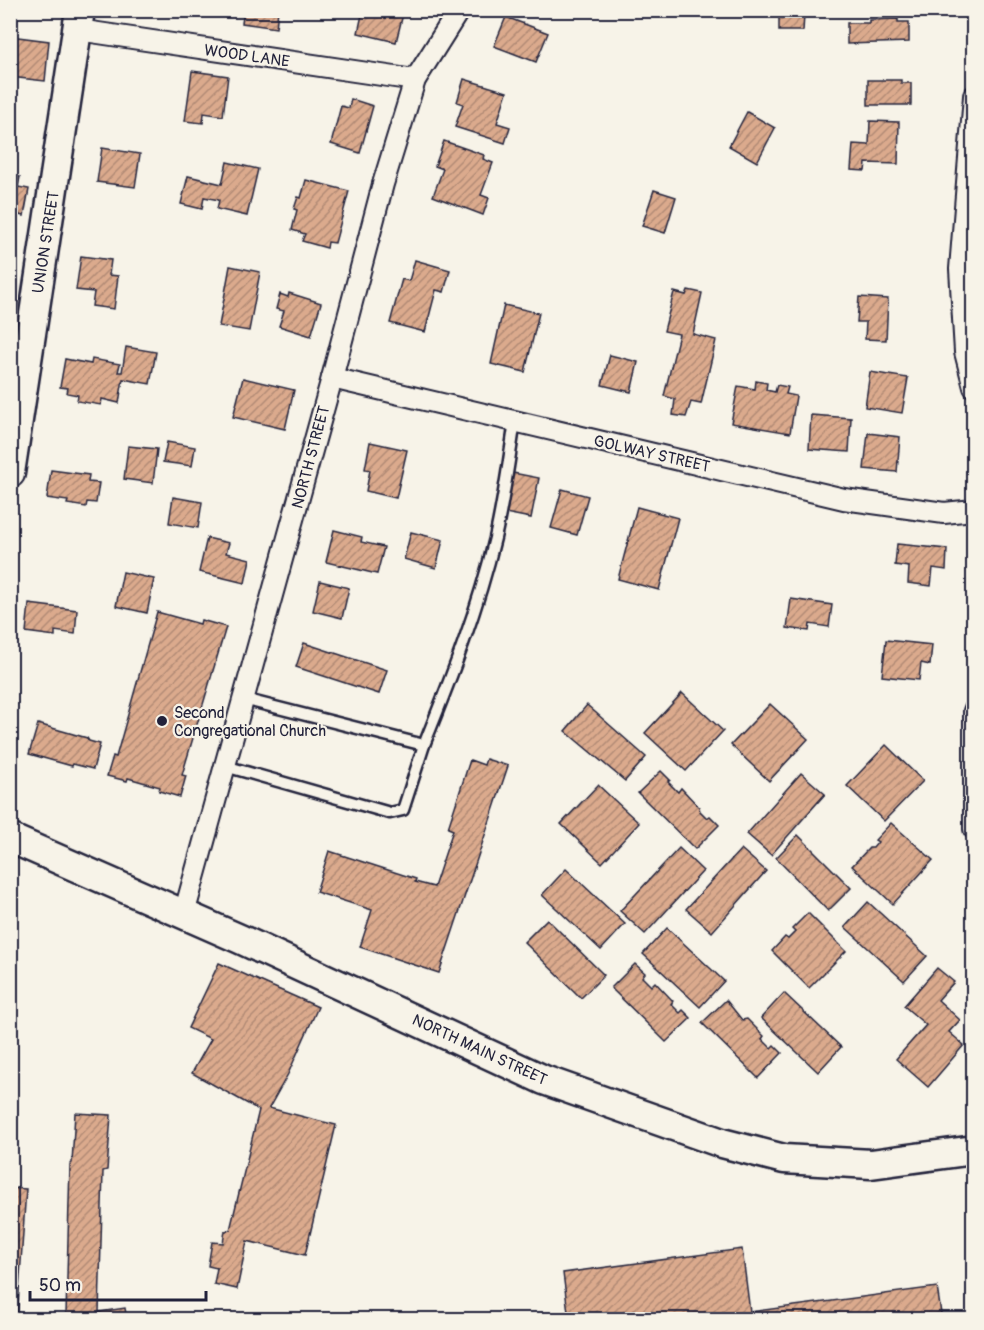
<svg xmlns="http://www.w3.org/2000/svg" width="984" height="1330" viewBox="0 0 984 1330" font-family="Pangolin,sans-serif">
<style>
.building{fill:url(#building-hatch);stroke:#22223b;stroke-width:1.5}
.lines{fill:none;stroke-linecap:round;stroke-linejoin:round}
.lane-casing{stroke:#22223b;stroke-width:15}
.street-casing{stroke:#22223b;stroke-width:24}
.secondary-casing{stroke:#22223b;stroke-width:33}
.lane{stroke:#f7f3e8;stroke-width:10}
.street{stroke:#f7f3e8;stroke-width:20}
.secondary{stroke:#f7f3e8;stroke-width:28}
.poi-dot{fill:#22223b;stroke:#f7f3e8;stroke-width:2}
.labels{text-anchor:middle;stroke-width:4.5;stroke-linejoin:round;paint-order:stroke}
.street-label{font-size:16px;fill:#22223b;stroke:#f7f3e8}
.poi-label{font-size:16px;fill:#22223b;stroke:#f7f3e8;text-anchor:start}
</style>
<defs>
<pattern id="building-hatch" width="6" height="6" patternUnits="userSpaceOnUse" patternTransform="scale(1.5)"><rect width="6" height="6" fill="#dbaa8d"/><path d="M-1 1l2-2M0 6l6-6M5 7l2-2" fill="none" stroke="#b18a74"/></pattern>
</defs>
<rect width="100%" height="100%" fill="#f7f3e8"/>
<filter id="ink" filterUnits="userSpaceOnUse"><feTurbulence type="fractalNoise" baseFrequency=".0167" numOctaves="2"/><feDisplacementMap in="SourceGraphic" scale="12" xChannelSelector="R" yChannelSelector="G"/><feConvolveMatrix kernelMatrix="1 2 1 2 8 2 1 2 1" color-interpolation-filters="sRGB"/></filter>
<g filter="url(#ink)">
<!-- building -->
<g class="building">
<polygon points="244,10 278,10 276,28 242,23"/>
<polygon points="363,10 404,10 396,42 358,33"/>
<polygon points="779,15 804,15 803,31 779,31"/>
<polygon points="506,17 548,33 536,62 494,46"/>
<polygon points="898,19 898,22 909,22 909,42 847,44 847,23 869,23 869,20"/>
<polygon points="10,36 49,41 45,81 10,77"/>
<polygon points="192,71 228,76 223,116 204,113 203,123 185,121"/>
<polygon points="464,79 507,92 497,123 510,127 505,143 455,127 463,104 457,102"/>
<polygon points="868,80 901,80 901,83 911,83 911,105 868,105"/>
<polygon points="351,99 373,106 360,153 331,144 341,106 349,108"/>
<polygon points="747,112 775,128 757,162 729,146"/>
<polygon points="870,121 899,122 898,164 866,163 865,171 851,170 853,144 869,145"/>
<polygon points="444,141 484,155 483,159 493,163 481,195 489,198 483,215 433,196 443,169 435,166"/>
<polygon points="102,148 140,154 135,187 97,182"/>
<polygon points="227,162 258,169 247,216 217,209 219,200 204,197 202,209 181,204 188,176 222,184"/>
<polygon points="10,176 20,177 18,187 29,189 24,216 14,214 13,224 10,224"/>
<polygon points="306,180 349,191 335,243 328,242 327,248 302,241 305,234 292,230 297,210 294,209 298,197 301,198"/>
<polygon points="654,190 676,197 665,233 642,226"/>
<polygon points="81,256 111,260 109,275 118,276 114,309 92,306 94,292 76,290"/>
<polygon points="415,260 450,270 444,292 436,290 425,332 390,323 402,279 409,281"/>
<polygon points="230,266 260,272 249,331 219,326"/>
<polygon points="688,290 702,293 693,334 716,340 701,404 691,402 686,417 673,415 675,399 664,396 679,334 664,331 674,292 686,295"/>
<polygon points="289,293 321,303 311,336 279,326 284,311 276,309 280,294 288,297"/>
<polygon points="859,297 888,299 886,340 865,339 866,322 857,322"/>
<polygon points="504,305 539,313 525,372 491,364"/>
<polygon points="126,347 156,352 150,384 123,379 119,403 102,399 101,405 77,401 78,395 67,393 68,388 60,387 65,359 91,364 92,359 120,364 118,372 122,372"/>
<polygon points="610,355 638,362 631,392 602,385"/>
<polygon points="870,372 908,378 902,413 865,407"/>
<polygon points="243,378 294,390 285,429 233,417"/>
<polygon points="756,381 767,383 766,390 775,392 777,385 788,387 786,394 796,396 790,433 731,423 738,386 755,389"/>
<polygon points="811,415 851,418 849,452 809,449"/>
<polygon points="868,433 900,437 897,472 864,469"/>
<polygon points="167,442 195,447 192,466 163,462"/>
<polygon points="370,442 407,450 396,498 366,491 370,470 365,469"/>
<polygon points="128,446 157,449 153,483 124,479"/>
<polygon points="51,470 89,475 88,482 99,483 96,503 87,502 86,507 67,504 68,501 47,498"/>
<polygon points="513,473 539,478 531,518 505,513"/>
<polygon points="562,489 588,496 577,535 551,528"/>
<polygon points="173,497 202,502 198,528 169,523"/>
<polygon points="637,507 678,518 659,590 618,579"/>
<polygon points="334,530 362,537 361,542 384,547 377,574 326,562"/>
<polygon points="411,532 443,540 436,568 404,559"/>
<polygon points="207,538 229,543 226,553 250,559 245,583 199,572"/>
<polygon points="897,544 947,549 946,570 933,568 931,586 908,583 909,567 895,565"/>
<polygon points="123,572 154,579 147,613 116,606"/>
<polygon points="320,581 349,588 342,618 313,611"/>
<polygon points="791,599 832,605 829,627 810,624 809,631 787,628"/>
<polygon points="29,604 77,610 75,634 55,631 55,636 26,632"/>
<polygon points="157,612 200,624 201,620 226,627 182,775 186,776 180,797 159,791 160,787 128,778 127,781 107,776 113,756 116,757"/>
<polygon points="886,640 932,645 930,665 921,663 919,680 882,676"/>
<polygon points="304,643 387,670 379,694 296,667"/>
<polygon points="682,693 723,731 686,771 645,733"/>
<polygon points="770,704 808,739 769,781 731,745"/>
<polygon points="587,705 646,757 625,781 565,731"/>
<polygon points="38,724 87,738 89,741 100,744 93,769 73,764 72,766 29,754"/>
<polygon points="886,745 923,781 884,821 847,786"/>
<polygon points="486,759 508,766 439,973 360,947 372,910 316,892 329,851 416,879 415,882 434,887 453,830 448,828 470,760 484,765"/>
<polygon points="661,771 670,780 668,782 678,792 681,788 699,807 700,811 707,818 710,816 719,825 695,849 638,793"/>
<polygon points="801,773 825,794 771,855 747,834"/>
<polygon points="598,785 639,823 602,863 561,824"/>
<polygon points="891,823 933,860 893,904 852,866 869,848 873,848 878,842 875,840"/>
<polygon points="798,835 851,888 828,911 776,858"/>
<polygon points="679,848 703,871 645,934 620,911"/>
<polygon points="741,849 766,871 712,932 686,909"/>
<polygon points="566,869 625,924 601,950 542,895"/>
<polygon points="868,902 927,956 904,981 845,927"/>
<polygon points="808,913 846,951 809,988 772,951 785,937 788,939 795,932 792,929"/>
<polygon points="547,919 604,975 581,998 524,942"/>
<polygon points="667,928 724,981 700,1007 643,954"/>
<polygon points="219,963 318,1007 288,1074 269,1108 336,1125 305,1255 247,1241 237,1289 214,1284 217,1268 208,1266 212,1242 223,1243 225,1231 230,1230 259,1110 192,1073 211,1039 188,1028"/>
<polygon points="635,964 645,973 642,977 651,986 655,982 673,1001 671,1004 680,1013 683,1010 691,1018 666,1042 611,988"/>
<polygon points="937,968 954,982 938,1000 960,1020 949,1032 964,1045 928,1087 896,1059 926,1025 904,1006"/>
<polygon points="784,993 841,1047 818,1072 761,1018"/>
<polygon points="726,1000 742,1020 747,1019 764,1036 762,1039 771,1048 774,1045 782,1053 758,1078 702,1023"/>
<polygon points="75,1113 111,1115 107,1170 103,1171 99,1312 125,1308 127,1320 62,1320 66,1315 70,1165 72,1163"/>
<polygon points="10,1188 26,1189 17,1320 10,1320"/>
<polygon points="742,1249 750,1312 937,1287 942,1320 569,1320 563,1273"/>
</g>
<g class="lines">
<!-- lane casing -->
<g class="lane-casing">
<g id="lane">
<path d="M424,745C451,678 478,609 495,538C504,499 509,460 515,421"/>
<polyline points="225,766 390,813 403,810 424,745 243,699"/>
</g>
</g>
<!-- street casing -->
<g class="street-casing">
<g id="street">
<polyline points="78,30 415,80"/>
<polyline points="974,96 960,269 965,352 974,387"/>
<polyline points="332,378 844,499 944,513 974,510"/>
<polyline points="974,711 974,829"/>
<polyline points="184,914 332,378 383,184 415,80 459,10"/>
</g>
</g>
<!-- secondary casing -->
<g class="secondary-casing">
<g id="secondary">
<polyline points="10,473 80,10"/>
<polyline points="10,838 240,939 544,1080 722,1143 784,1159 871,1164 974,1150"/>
</g>
</g>
<!-- lane -->
<use href="#lane" class="lane"/>
<!-- street -->
<use href="#street" class="street"/>
<!-- secondary -->
<use href="#secondary" class="secondary"/>
</g>
</g>
<!-- markers -->
<circle class="poi-dot" cx="162" cy="721" r="6"/>
<g class="labels">
<!-- street labels -->
<g class="street-label">
<text transform="translate(247 55) rotate(8)" y="6">WOOD LANE</text>
<text transform="translate(45 242) rotate(-81)" y="6">UNION STREET</text>
<text transform="translate(652 453) rotate(13)" y="6">GOLWAY STREET</text>
<text transform="translate(310 457) rotate(-75)" y="6">NORTH STREET</text>
<text transform="translate(480 1049) rotate(25)" y="6">NORTH MAIN STREET</text>
</g>
<!-- poi labels -->
<g class="poi-label">
<text x="174" y="718">Second<tspan x="174" dy="18">Congregational Church</tspan></text>
</g>
</g>
<!-- margin -->
<rect width="984" height="1330" fill="none" stroke="#f7f3e8" stroke-width="36"/>
<rect x="18" y="18" width="948" height="1294" fill="none" stroke="#22223b" stroke-width="2" filter="url(#ink)"/>
<!-- scale -->
<path d="M30 1291v9h176v-9" fill="none" stroke="#22223b" stroke-width="3"/>
<text x="39" y="1291" font-size="18" fill="#22223b" stroke="#f7f3e8" stroke-width="4.5" paint-order="stroke">50 m</text>
</svg>
